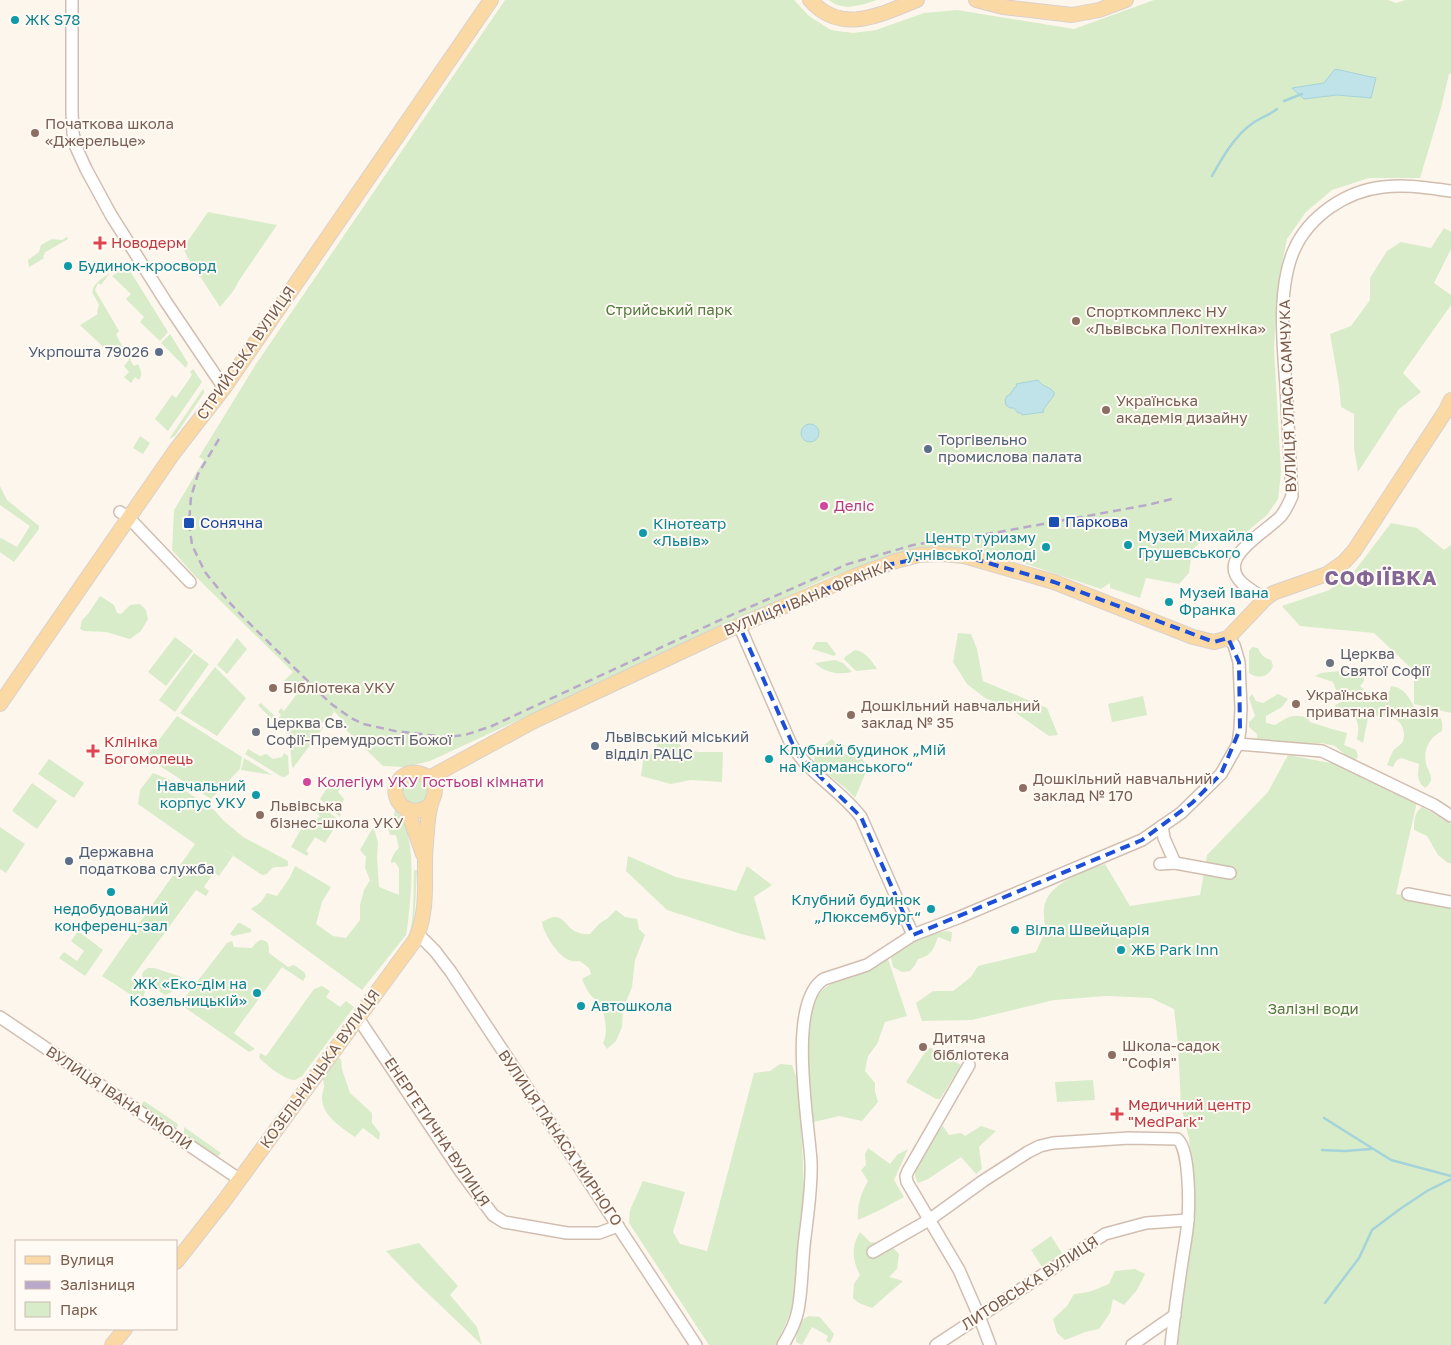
<svg xmlns="http://www.w3.org/2000/svg" width="1451" height="1345" viewBox="0 0 1451 1345" font-family="'Golos Text',sans-serif">
<style>
.green{fill:#d8ecc9}
.water{fill:#bfe3e8;stroke:#a5d3da}
.lines{fill:none;stroke-linecap:round;stroke-linejoin:round}
.stream{stroke:#a5d3da;stroke-width:2.5}
.minor-casing{stroke:#d1beb0;stroke-width:14}
.major-casing{stroke:#dad1cd;stroke-width:16}
.minor{stroke:#fff;stroke-width:11}
.major{stroke:#fbd9a5;stroke-width:14}
.rail{stroke:#b9a8c9;stroke-width:2.5;stroke-dasharray:8 5;stroke-linecap:butt}
.marked{fill:none;stroke:#1d4ed8;stroke-width:4;stroke-dasharray:10 6;stroke-linejoin:round}
.culture-dot{fill:#0f9aa8;stroke:#fffaf3;stroke-width:2}
.education-dot{fill:#8d6e63;stroke:#fffaf3;stroke-width:2}
.health-dot{fill:#e0444e;stroke:#fffaf3;stroke-width:2}
.service-dot{fill:#5c6f8a;stroke:#fffaf3;stroke-width:2}
.hotel-dot{fill:#d1479c;stroke:#fffaf3;stroke-width:2}
.transit-dot{fill:#1a4fb4;stroke:#fffaf3;stroke-width:2}
.worship-dot{fill:#6b7280;stroke:#fffaf3;stroke-width:2}
.labels{text-anchor:middle;stroke-width:4;stroke-linejoin:round;paint-order:stroke}
.culture-label{font-size:15px;fill:#0d838f;stroke:#fffaf3;text-anchor:start}
.education-label{font-size:15px;fill:#785e54;stroke:#fffaf3;text-anchor:start}
.health-label{font-size:15px;fill:#be3a42;stroke:#fffaf3;text-anchor:start}
.park-label{font-size:15px;fill:#537a41;stroke:#fffaf3}
.service-label{font-size:15px;fill:#4e5e75;stroke:#fffaf3;text-anchor:start}
.street-label{font-size:15px;fill:#7a5c4d;stroke:#fffaf3}
.hotel-label{font-size:15px;fill:#b23c85;stroke:#fffaf3;text-anchor:start}
.transit-label{font-size:15px;fill:#164399;stroke:#fffaf3;text-anchor:start}
.worship-label{font-size:15px;fill:#5b616d;stroke:#fffaf3;text-anchor:start}
.district-label{font-size:20px;font-weight:bold;letter-spacing:1px;fill:#846695;stroke:#fffaf3}
</style>
<rect width="100%" height="100%" fill="#fdf6ec"/>
<!-- green -->
<g class="green">
<path d="M505,0H794L809,16L831,30L853,33L876,30L924,13L957,10L1074,29L1154,0H1388L1396,3L1406,0H1451V73L1449,74L1441,108L1420,178H1369L1332,190L1306,212L1287,239L1278,283L1274,348L1281,472L1278,499L1267,515L1244,534L1206,537L1192,550L1189,573L1179,584L1146,578L1140,598L1110,588V583L1101,589L1023,563L965,548L933,547L906,552L827,578L430,761L405,767L383,766L346,730V724L330,707L334,712L328,721C318,724 289,728 279,724C271,720 264,711 258,705L261,703L278,719L281,715L278,712L281,708L284,711L296,695L283,682L293,672L195,576L172,550L174,510L204,460L199,457L256,364Z"/>
<path d="M829,0H877C861,5 843,12 829,0Z"/>
<path d="M208,212L277,225L238,282C236,289 225,301 220,307L188,258L183,248Z"/>
<polygon points="1444,228 1451,232 1451,249 1434,283 1451,295 1451,305 1403,373 1421,392 1399,409 1358,472 1354,448 1354,414 1341,407 1339,385 1330,334 1351,326 1370,300 1370,278 1387,251 1401,242 1431,248"/>
<polygon points="67,237 68,239 44,253 45,254 43,256 44,258 46,257 29,267 28,260 39,252 41,245 52,239 62,240"/>
<polygon points="127,266 168,332 160,341 140,322 144,317 126,299 131,294 112,276"/>
<path d="M110,273L101,285L98,283L95,290L119,331L116,334L122,346L127,345L134,357L130,360L134,366L138,364C141,371 143,374 139,380L135,377L131,383L124,377L129,372L124,366L129,360L120,351L114,357L80,325L98,314L97,312L99,305C98,302 95,298 93,294C90,285 104,277 110,273Z"/>
<polygon points="170,334 188,363 186,368 161,343"/>
<polygon points="193,369 202,382 168,431 155,419 172,395 176,398 192,375 190,372"/>
<polygon points="203,389 204,390 204,393 175,436 169,439"/>
<polygon points="140,436 150,443 143,454 133,448"/>
<polygon points="0,486 7,500 39,526 39,529 14,562 0,552 0,539 1,538 17,547 30,526 0,505"/>
<polygon points="1391,523 1417,528 1444,550 1451,545 1451,713 1414,704 1414,671 1374,633 1300,626 1282,606 1329,590 1353,573"/>
<polygon points="100,596 114,605 117,613 121,614 130,605 140,604 146,610 148,619 141,631 130,639 106,632 84,631 80,629 82,620 88,614"/>
<polygon points="958,633 971,634 977,649 983,681 1047,708 1058,735 1049,736 1006,706 985,698 967,684 953,662"/>
<polygon points="175,637 193,651 166,686 148,672"/>
<polygon points="237,638 247,649 227,674 217,665"/>
<polygon points="816,642 827,642 836,654 834,656 812,649"/>
<path d="M1252,647L1258,648C1261,655 1264,658 1271,660L1273,666C1269,677 1259,680 1249,673V651Z"/>
<path d="M855,650C866,652 871,660 877,669L856,671L844,659L845,657Z"/>
<polygon points="194,653 209,664 175,712 159,700"/>
<path d="M835,660L843,663L852,672C839,675 825,673 815,663Z"/>
<polygon points="215,667 246,698 217,736 180,713"/>
<path d="M1340,671L1353,672L1359,671L1364,675V681L1360,686C1367,694 1380,695 1389,692L1391,686C1407,688 1409,700 1417,711C1431,715 1445,710 1442,731C1428,738 1422,752 1427,767C1429,771 1431,775 1431,779C1431,783 1428,786 1425,788C1416,781 1418,774 1419,764L1401,758L1396,761L1393,767L1387,765C1389,760 1391,755 1393,751C1396,747 1399,746 1402,743C1407,733 1402,721 1392,717C1386,714 1380,717 1373,715L1368,718L1363,743L1357,739C1359,730 1359,723 1354,715H1341L1336,711L1335,705L1341,702L1345,697L1342,691L1336,690L1333,682L1315,676L1321,673Z"/>
<path d="M1252,694L1256,701L1263,703L1278,694L1288,699L1282,707L1266,716V723L1275,725C1289,717 1291,713 1308,718L1310,722L1332,729L1347,733L1344,745L1356,750L1358,756L1356,760L1348,757L1335,746L1322,743L1300,745L1257,739V734L1249,727V722L1255,716L1249,698Z"/>
<polygon points="1143,696 1147,715 1112,722 1108,704"/>
<polygon points="177,716 242,757 240,769 211,799 146,757"/>
<polygon points="321,726 323,728 293,768 292,766 290,746 287,729 289,728"/>
<polygon points="671,731 682,748 698,752 723,752 722,782 690,780 671,784 641,776 643,760 657,750 657,737"/>
<path d="M832,739L846,755L857,752L866,764V772L855,798C843,784 827,775 814,762L815,752Z"/>
<polygon points="248,749 260,756 266,754 273,759 282,757 284,753 288,756 289,774 285,777 282,777 245,754"/>
<path d="M1288,755L1341,765L1417,802L1396,894L1451,904V1345H1177L1195,1201V1186L1189,1139L1181,1106L1178,1044L1174,1009L1151,998L1107,996L1054,1000L972,1020L922,1021L916,1003L933,991H953L971,977L978,966L1036,952C1038,946 1042,940 1044,934C1046,924 1042,912 1045,903C1052,882 1086,870 1105,864L1130,906L1200,895L1207,855L1268,792Z"/>
<polygon points="244,758 272,775 241,770"/>
<polygon points="49,759 84,783 74,798 38,774"/>
<path d="M153,773L168,779L214,810L223,820L243,837L288,861V866C278,869 274,863 267,874L262,875L214,843L233,856L219,876L214,872L204,887L209,891L206,896L196,890L131,979L145,991L142,1002L102,976L195,844L138,804L140,790Z"/>
<polygon points="412,776 431,786 427,802 409,805 401,796 402,783"/>
<polygon points="332,780 341,787 338,792 344,799 339,812 341,815 340,817 320,799"/>
<polygon points="32,783 57,801 37,829 12,811"/>
<polygon points="318,804 339,820 325,843 315,837 306,851 309,853 307,856 291,847 302,827 307,822 310,825 320,816 314,810"/>
<path d="M1422,807L1451,824V863H1448L1438,855L1427,836L1414,830C1414,821 1414,813 1422,807Z"/>
<path d="M395,809H396C399,813 402,818 404,822C416,853 411,897 407,930L406,935L362,990L251,909L261,902L267,893L277,896L290,877L295,866L331,887L322,902L316,924L333,936L346,938L360,920V905L364,890L370,880L365,868L366,857L360,850L372,829H374L378,842L377,857L379,887L399,895V868L395,862L391,863C391,858 395,851 399,848L396,835H390L388,828L390,825L396,826L397,818L394,815Z"/>
<polygon points="0,827 25,844 6,873 0,869"/>
<polygon points="628,856 676,877 736,891 747,866 772,885 754,897 766,940 741,934 667,910 626,871"/>
<path d="M414,870H417L414,928L413,932L391,963L389,962C395,954 403,946 408,937C415,921 413,888 414,870Z"/>
<path d="M616,910L625,917L637,919L639,929L645,935L635,960L632,987L623,1009L622,1027L616,1041L607,1049L603,1043C609,1032 604,1017 602,1005C591,998 587,991 582,979L591,974L589,968L580,961C576,961 573,962 569,960C558,956 543,933 542,922C569,905 561,936 590,934L600,923L608,918Z"/>
<polygon points="238,923 240,923 251,929 251,932 233,936 230,934"/>
<polygon points="78,931 103,950 85,976 59,958 64,952 77,961 84,951 71,941"/>
<path d="M946,931L952,932L951,942L938,937C934,949 931,956 918,959L915,965L910,971L902,972L893,967L891,958C900,944 911,939 927,934C933,932 940,933 946,931Z"/>
<path d="M260,940C269,940 269,945 269,953L288,967L294,965L304,972L306,976L303,981L282,967L234,1033L255,1049L249,1052L184,1007L182,1003L183,1000L227,943L232,941L234,947L252,948L255,944Z"/>
<path d="M887,956L907,1016L885,1022L877,1044L868,1056L865,1071L875,1083V1091L878,1102L862,1121L839,1116L814,1122C812,1111 809,1099 808,1088C806,1065 805,1002 825,988C834,981 846,978 856,973C867,968 877,962 887,956Z"/>
<polygon points="148,968 154,968 182,977 172,992 165,995 144,982 142,974 144,971"/>
<path d="M322,986L330,991L326,997L340,1007L346,1001L354,1007L302,1076C302,1076 295,1080 295,1080C286,1081 264,1064 259,1057L260,1053L266,1056L314,989Z"/>
<polygon points="931,1048 961,1065 940,1099 936,1099 906,1082 927,1049"/>
<path d="M335,1056L341,1059L342,1069L350,1093L372,1113V1123L380,1133L379,1140L363,1128L355,1137C342,1128 321,1115 322,1097C323,1087 326,1088 322,1077Z"/>
<polygon points="780,1064 792,1065 796,1076 799,1097 803,1162 804,1198 792,1309 776,1345 709,1345 629,1223 630,1210 643,1181 685,1192 673,1232 680,1244 707,1251 754,1073 770,1071"/>
<polygon points="1093,1080 1095,1100 1057,1102 1055,1082"/>
<polygon points="144,1101 178,1124 177,1127 174,1128 141,1105"/>
<path d="M943,1126L949,1135L961,1133L965,1136L981,1126L996,1131L979,1147L982,1169L976,1174L961,1157L928,1179L918,1183C916,1179 914,1175 915,1171C917,1156 933,1137 943,1126Z"/>
<polygon points="184,1127 221,1153 217,1157 184,1135"/>
<path d="M868,1148L890,1164L897,1155L908,1149L894,1180L904,1197L880,1210L858,1220C857,1204 861,1194 868,1181L861,1170L866,1165L865,1154Z"/>
<path d="M860,1232L870,1242C883,1243 891,1244 899,1254L897,1269L889,1277L903,1281L872,1308L859,1303L853,1298L854,1284L860,1275C852,1260 851,1246 860,1232Z"/>
<polygon points="1051,1236 1062,1253 1042,1267 1031,1250"/>
<polygon points="419,1243 458,1286 450,1295 477,1327 482,1345 416,1282 386,1251"/>
<polygon points="1135,1269 1145,1274 1137,1290 1124,1305 1113,1299 1110,1313 1099,1329 1085,1332 1065,1340 1057,1333 1053,1319 1067,1306 1074,1294 1089,1292 1109,1284 1115,1271"/>
<path d="M809,1316L820,1317L834,1334L830,1343L826,1341L828,1336L812,1327L802,1345L796,1342C797,1331 797,1321 809,1316Z"/>
</g>
<!-- water -->
<g class="water">
<polygon points="1335,69 1376,78 1371,98 1337,95 1304,99 1292,88 1324,83"/>
<path d="M1038,380C1042,387 1049,386 1054,392V395L1043,410L1044,412L1022,415L1021,413H1018L1014,408H1010L1006,405L1005,400L1007,396L1011,394V392L1013,391L1014,388L1017,386L1016,384Z"/>
<circle cx="810" cy="433" r="9"/>
</g>
<g class="lines">
<!-- stream -->
<g class="stream">
<polyline points="1284,101 1302,94"/>
<path d="M1212,176C1222,158 1235,135 1253,123C1261,117 1270,115 1277,109"/>
<polyline points="1324,1118 1391,1160 1451,1176"/>
<polyline points="1322,1150 1345,1151 1371,1149"/>
<polyline points="1325,1303 1359,1258 1372,1230 1400,1209 1427,1191 1451,1179"/>
</g>
<!-- minor casing -->
<g class="minor-casing">
<g id="minor">
<polyline points="72,0 72,112 73,133 76,147 86,169 111,215 166,302 224,388"/>
<polyline points="120,512 129,518 190,582"/>
<path d="M1265,599C1257,594 1249,589 1242,583C1215,557 1267,532 1281,516C1286,510 1289,503 1292,496C1290,459 1288,422 1286,386C1283,345 1277,288 1294,250C1309,216 1346,191 1383,187C1406,184 1428,188 1451,191"/>
<path d="M739,625L790,742C807,773 840,789 861,817L913,935"/>
<polyline points="1238,744 1322,751 1434,805 1451,816"/>
<polyline points="1162,826 1164,838 1175,863"/>
<polyline points="1160,864 1175,863 1230,873"/>
<polyline points="1408,894 1451,902"/>
<polyline points="418,934 435,951 451,972 696,1345"/>
<polyline points="0,1017 239,1179"/>
<polyline points="358,1018 461,1172 493,1215 504,1222 567,1233 599,1233 618,1226"/>
<polyline points="969,1065 908,1171 906,1176 907,1182 959,1270 979,1316 990,1345"/>
<path d="M873,1252L929,1220L983,1181L1028,1152L1040,1146L1053,1143L1129,1138L1177,1139C1190,1147 1189,1205 1188,1220C1187,1234 1184,1248 1182,1262C1178,1289 1174,1317 1171,1345"/>
<path d="M783,1345C789,1335 796,1321 798,1310C802,1289 802,1267 804,1246C807,1218 812,1190 811,1162C809,1123 786,1002 824,979L867,965L913,935L960,917L1142,840L1181,813L1221,774L1238,744L1240,729L1241,708L1239,662L1234,645L1228,638"/>
<polyline points="936,1345 1105,1234 1146,1223 1188,1220"/>
<polyline points="1132,1345 1175,1315"/>
</g>
</g>
<!-- major casing -->
<g class="major-casing">
<g id="major">
<path d="M810,0C842,36 881,14 917,0"/>
<polyline points="976,0 1003,7 1072,15 1099,10 1126,0"/>
<polyline points="0,704 175,451 224,388 491,0"/>
<polyline points="429,778 532,722 724,632 857,575 896,561 919,555 942,554 964,556 1054,582 1193,637 1214,642 1228,638 1265,599 1273,593 1327,574 1344,562 1354,551 1445,412 1451,400"/>
<polyline points="407,809 423,854"/>
<path d="M176,1262L224,1201L415,940C427,916 425,887 425,861C425,848 427,833 428,819C429,815 429,809 431,804C432,799 435,796 435,790C433,774 411,766 400,779C385,798 410,823 431,804"/>
<polyline points="112,1345 125,1329"/>
</g>
</g>
<!-- minor -->
<use href="#minor" class="minor"/>
<!-- major -->
<use href="#major" class="major"/>
<!-- rail -->
<polyline class="rail" points="219,439 198,474 191,497 189,523 192,545 205,572 229,602 243,617 330,703 351,718 363,724 395,731 445,737 465,735 492,726 718,621 848,564 913,545 956,538 977,536 1147,505 1176,498"/>
</g>
<!-- marked area -->
<path class="marked" d="M942,554L964,556L1054,582L1214,642L1228,638L1239,662L1240,729L1221,774L1192,803L1142,840L913,935L861,817L797,754L739,625L882,566Z"/>
<!-- markers -->
<g class="culture-dot">
<circle cx="15" cy="20" r="5"/>
<circle cx="68" cy="266" r="5"/>
<circle cx="643" cy="533" r="5"/>
<circle cx="1128" cy="545" r="5"/>
<circle cx="1046" cy="547" r="5"/>
<circle cx="1169" cy="602" r="5"/>
<circle cx="769" cy="759" r="5"/>
<circle cx="256" cy="795" r="5"/>
<circle cx="111" cy="892" r="5"/>
<circle cx="931" cy="909" r="5"/>
<circle cx="1015" cy="930" r="5"/>
<circle cx="1121" cy="950" r="5"/>
<circle cx="257" cy="993" r="5"/>
<circle cx="581" cy="1006" r="5"/>
</g>
<g class="education-dot">
<circle cx="35" cy="133" r="5"/>
<circle cx="1076" cy="321" r="5"/>
<circle cx="1106" cy="410" r="5"/>
<circle cx="273" cy="688" r="5"/>
<circle cx="1296" cy="704" r="5"/>
<circle cx="851" cy="715" r="5"/>
<circle cx="1023" cy="788" r="5"/>
<circle cx="260" cy="815" r="5"/>
<circle cx="923" cy="1047" r="5"/>
<circle cx="1112" cy="1055" r="5"/>
</g>
<g class="health-dot">
<path d="M97.5 235.5h5v5h5v5h-5v5h-5v-5h-5v-5h5z"/>
<path d="M90.5 743.5h5v5h5v5h-5v5h-5v-5h-5v-5h5z"/>
<path d="M1114.5 1106.5h5v5h5v5h-5v5h-5v-5h-5v-5h5z"/>
</g>
<g class="service-dot">
<circle cx="159" cy="352" r="5"/>
<circle cx="928" cy="449" r="5"/>
<circle cx="595" cy="746" r="5"/>
<circle cx="69" cy="861" r="5"/>
</g>
<g class="hotel-dot">
<circle cx="824" cy="506" r="5"/>
<circle cx="307" cy="782" r="5"/>
</g>
<g class="transit-dot">
<rect x="1048" y="516" width="12" height="12" rx="2.5"/>
<rect x="183" y="517" width="12" height="12" rx="2.5"/>
</g>
<g class="worship-dot">
<circle cx="1330" cy="663" r="5"/>
<circle cx="256" cy="732" r="5"/>
</g>
<g class="labels">
<!-- culture labels -->
<g class="culture-label">
<text x="25" y="25">ЖК S78</text>
<text x="78" y="271">Будинок-кросворд</text>
<text x="653" y="529">Кінотеатр<tspan x="653" dy="17">«Львів»</tspan></text>
<text x="1138" y="541">Музей Михайла<tspan x="1138" dy="17">Грушевського</tspan></text>
<text x="1036" y="543" text-anchor="end">Центр туризму<tspan x="1036" dy="17">учнівської молоді</tspan></text>
<text x="1179" y="598">Музей Івана<tspan x="1179" dy="17">Франка</tspan></text>
<text x="779" y="755">Клубний будинок „Мій<tspan x="779" dy="17">на Карманського“</tspan></text>
<text x="246" y="791" text-anchor="end">Навчальний<tspan x="246" dy="17">корпус УКУ</tspan></text>
<text x="921" y="905" text-anchor="end">Клубний будинок<tspan x="921" dy="17">„Люксембург“</tspan></text>
<text x="111" y="914" text-anchor="middle">недобудований<tspan x="111" dy="17">конференц-зал</tspan></text>
<text x="1025" y="935">Вілла Швейцарія</text>
<text x="1131" y="955">ЖБ Park Inn</text>
<text x="247" y="989" text-anchor="end">ЖК «Еко-дім на<tspan x="247" dy="17">Козельницькій»</tspan></text>
<text x="591" y="1011">Автошкола</text>
</g>
<!-- education labels -->
<g class="education-label">
<text x="45" y="129">Початкова школа<tspan x="45" dy="17">«Джерельце»</tspan></text>
<text x="1086" y="317">Спорткомплекс НУ<tspan x="1086" dy="17">«Львівська Політехніка»</tspan></text>
<text x="1116" y="406">Українська<tspan x="1116" dy="17">академія дизайну</tspan></text>
<text x="283" y="693">Бібліотека УКУ</text>
<text x="1306" y="700">Українська<tspan x="1306" dy="17">приватна гімназія</tspan></text>
<text x="861" y="711">Дошкільний навчальний<tspan x="861" dy="17">заклад № 35</tspan></text>
<text x="1033" y="784">Дошкільний навчальний<tspan x="1033" dy="17">заклад № 170</tspan></text>
<text x="270" y="811">Львівська<tspan x="270" dy="17">бізнес-школа УКУ</tspan></text>
<text x="933" y="1043">Дитяча<tspan x="933" dy="17">бібліотека</tspan></text>
<text x="1122" y="1051">Школа-садок<tspan x="1122" dy="17">"Софія"</tspan></text>
</g>
<!-- health labels -->
<g class="health-label">
<text x="111" y="248">Новодерм</text>
<text x="104" y="747">Клініка<tspan x="104" dy="17">Богомолець</tspan></text>
<text x="1128" y="1110">Медичний центр<tspan x="1128" dy="17">"MedPark"</tspan></text>
</g>
<!-- park labels -->
<g class="park-label">
<text x="669" y="315">Стрийський парк</text>
<text x="1313" y="1014">Залізні води</text>
</g>
<!-- service labels -->
<g class="service-label">
<text x="149" y="357" text-anchor="end">Укрпошта 79026</text>
<text x="938" y="445">Торгівельно<tspan x="938" dy="17">промислова палата</tspan></text>
<text x="605" y="742">Львівський міський<tspan x="605" dy="17">відділ РАЦС</tspan></text>
<text x="79" y="857">Державна<tspan x="79" dy="17">податкова служба</tspan></text>
</g>
<!-- street labels -->
<g class="street-label">
<text transform="translate(246 353) rotate(-55)" y="5">СТРИЙСЬКА ВУЛИЦЯ</text>
<text transform="translate(1288 396) rotate(-92)" y="5">ВУЛИЦЯ УЛАСА САМЧУКА</text>
<text transform="translate(808 598) rotate(-22)" y="5">ВУЛИЦЯ ІВАНА ФРАНКА</text>
<text transform="translate(320 1069) rotate(-54)" y="5">КОЗЕЛЬНИЦЬКА ВУЛИЦЯ</text>
<text transform="translate(119 1098) rotate(34)" y="5">ВУЛИЦЯ ІВАНА ЧМОЛИ</text>
<text transform="translate(437 1132) rotate(56)" y="5">ЕНЕРГЕТИЧНА ВУЛИЦЯ</text>
<text transform="translate(560 1138) rotate(56)" y="5">ВУЛИЦЯ ПАНАСА МИРНОГО</text>
<text transform="translate(1030 1283) rotate(-33)" y="5">ЛИТОВСЬКА ВУЛИЦЯ</text>
</g>
<!-- hotel labels -->
<g class="hotel-label">
<text x="834" y="511">Деліс</text>
<text x="317" y="787">Колегіум УКУ Гостьові кімнати</text>
</g>
<!-- transit labels -->
<g class="transit-label">
<text x="1065" y="527">Паркова</text>
<text x="200" y="528">Сонячна</text>
</g>
<!-- worship labels -->
<g class="worship-label">
<text x="1340" y="659">Церква<tspan x="1340" dy="17">Святої Софії</tspan></text>
<text x="266" y="728">Церква Св.<tspan x="266" dy="17">Софії-Премудрості Божої</tspan></text>
</g>
<!-- district labels -->
<g class="district-label">
<text x="1381" y="585">СОФІЇВКА</text>
</g>
</g>
<!-- legend -->
<rect x="15" y="1240" width="162" height="90" fill="#fffaf3" stroke="#cabbb1"/>
<rect x="25" y="1256" width="25" height="8" fill="#fbd9a5" stroke="#cabbb1"/>
<text x="60" y="1265" font-size="15" fill="#7a5c4d">Вулиця</text>
<rect x="25" y="1281" width="25" height="8" fill="#b9a8c9" stroke="#cabbb1"/>
<text x="60" y="1290" font-size="15" fill="#7a5c4d">Залізниця</text>
<rect x="25" y="1302" width="25" height="15" fill="#d8ecc9" stroke="#cabbb1"/>
<text x="60" y="1315" font-size="15" fill="#7a5c4d">Парк</text>
</svg>
